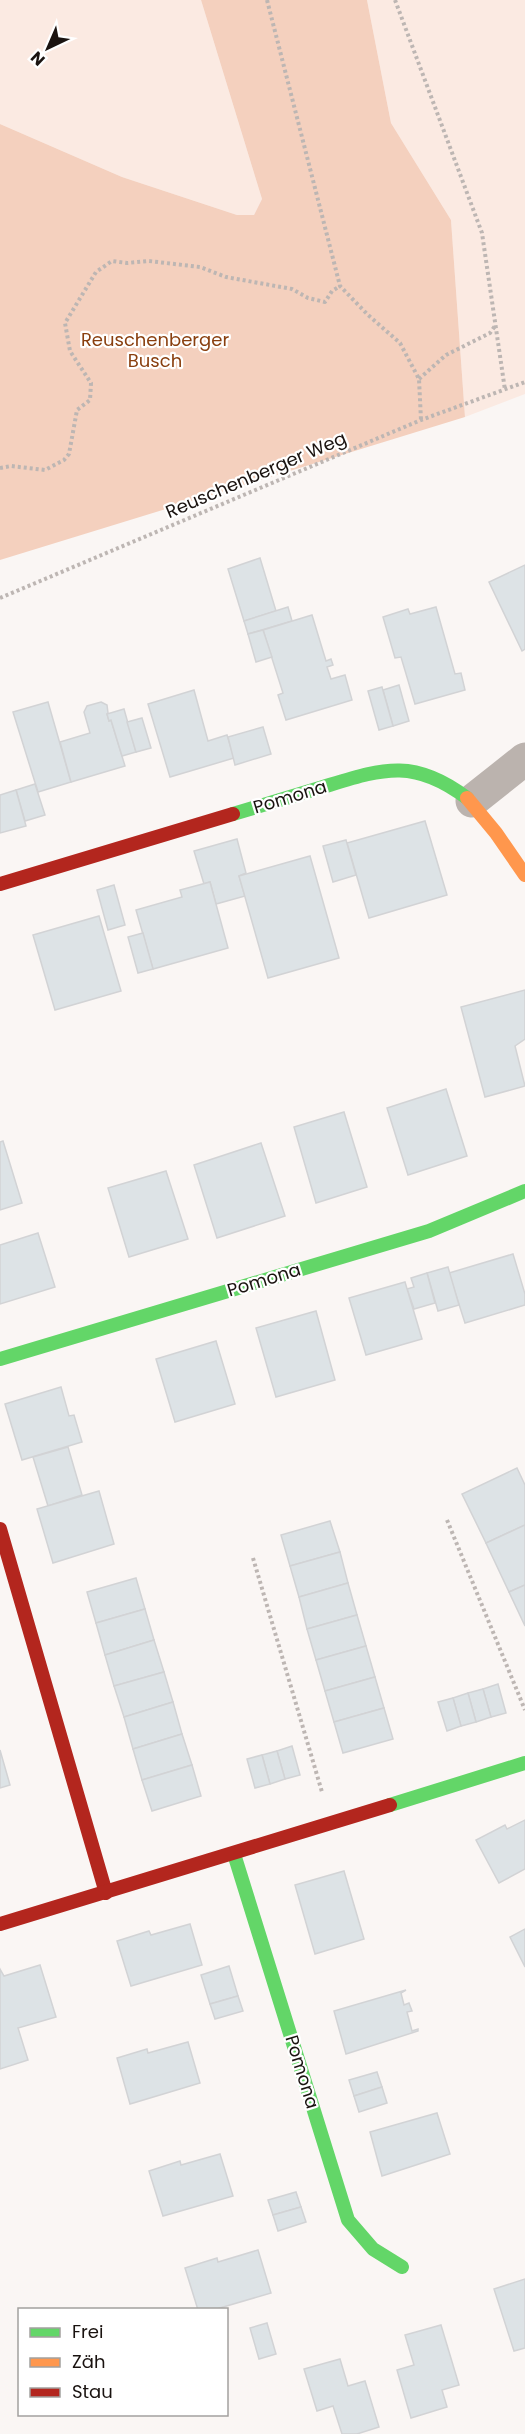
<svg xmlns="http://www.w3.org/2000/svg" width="525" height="2434" viewBox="0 0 525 2434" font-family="Poppins,sans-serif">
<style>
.green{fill:#fbeae2}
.forest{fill:#f4d0be}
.building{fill:#dde3e6;stroke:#d2d3d5;stroke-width:1.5}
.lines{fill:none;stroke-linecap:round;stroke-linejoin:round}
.path{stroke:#bdb6b3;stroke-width:4;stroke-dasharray:3 3;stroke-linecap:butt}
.street{stroke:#bbb3ae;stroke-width:33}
.fast{stroke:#63d668;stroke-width:14}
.slow{stroke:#ff974d;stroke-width:14}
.jam{stroke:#b3261e;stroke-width:14}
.labels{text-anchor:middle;stroke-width:4.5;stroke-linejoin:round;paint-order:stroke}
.park-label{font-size:18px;fill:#893f0f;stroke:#fff}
.street-label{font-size:18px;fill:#1a1310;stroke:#fff}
</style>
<rect width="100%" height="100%" fill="#faf6f4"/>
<!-- green -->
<g class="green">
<polygon points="0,0 201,0 262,199 254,215 237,215 122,177 0,124"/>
<polygon points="367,0 525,0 525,394 465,417 451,220 391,123"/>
</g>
<!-- forest -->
<polygon class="forest" points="201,0 367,0 391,123 451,220 465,417 0,560 0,124 122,177 237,215 254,215 262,199"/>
<!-- building -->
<g class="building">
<polygon points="260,558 276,611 244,621 228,569"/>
<polygon points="525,565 525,649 522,651 489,582"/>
<polygon points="288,607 292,621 248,634 244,621"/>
<polygon points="436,607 455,674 461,673 465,690 415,704 401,657 395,658 383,617 408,609 410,614"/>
<polygon points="312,615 326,661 331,659 333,665 327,667 331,679 345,675 352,700 286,720 278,695 283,693 263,630"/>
<polygon points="263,630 272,657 256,662 248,634"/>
<polygon points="399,685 409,721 393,726 383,690"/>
<polygon points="382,687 393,726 379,730 368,691"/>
<polygon points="194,690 208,741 227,735 234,758 170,777 148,704"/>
<polygon points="48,702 71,782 38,792 13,712"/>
<polygon points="101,702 107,705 108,713 107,714 109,721 111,720 125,766 71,782 60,742 90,733 84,712 87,706"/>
<polygon points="124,709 136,752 122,756 111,720 109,721 107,714"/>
<polygon points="142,718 151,748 136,752 127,722"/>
<polygon points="263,727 271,754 235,765 228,737"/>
<polygon points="35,784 45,815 25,821 16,790"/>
<polygon points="16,790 26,826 0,833 0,795"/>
<polygon points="425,821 447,895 369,918 347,843"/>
<polygon points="237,839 246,873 239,876 245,896 216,904 210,882 204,884 194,851"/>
<polygon points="346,840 356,875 333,882 323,846"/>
<polygon points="310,856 339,958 268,978 239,876"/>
<polygon points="210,882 228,948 153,969 136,910 182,897 180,890"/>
<polygon points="114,885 125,925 108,930 97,890"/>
<polygon points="99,916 121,991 55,1010 33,935"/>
<polygon points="143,933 153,969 138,973 128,937"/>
<polygon points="525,990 525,1039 515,1046 525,1086 485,1097 461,1007"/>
<polygon points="446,1089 467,1156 408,1175 387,1108"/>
<polygon points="344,1112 367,1187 316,1203 294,1127"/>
<polygon points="3,1141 22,1203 0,1210 0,1142"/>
<polygon points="261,1143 285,1216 217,1238 194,1165"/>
<polygon points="166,1171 188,1239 129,1257 108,1188"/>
<polygon points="38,1233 55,1287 0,1304 0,1245"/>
<polygon points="513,1254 525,1294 525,1305 465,1323 449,1273"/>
<polygon points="448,1267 459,1305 438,1311 427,1273"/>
<polygon points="427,1273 435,1303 414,1309 407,1289 414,1287 411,1278"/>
<polygon points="405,1282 422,1339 366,1355 349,1298"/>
<polygon points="316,1311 335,1380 276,1397 256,1328"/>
<polygon points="216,1341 235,1404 175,1422 156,1359"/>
<polygon points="61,1387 69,1416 74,1415 82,1442 22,1460 5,1404"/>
<polygon points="68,1447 82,1495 48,1506 33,1457"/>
<polygon points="517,1468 525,1485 525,1525 486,1543 462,1494"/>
<polygon points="99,1491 114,1544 53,1563 37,1509"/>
<polygon points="330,1521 340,1552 290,1566 281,1535"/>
<polygon points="525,1525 525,1585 509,1592 486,1543"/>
<polygon points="340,1552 348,1583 299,1597 290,1566"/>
<polygon points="136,1578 145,1609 96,1623 87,1592"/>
<polygon points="348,1583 357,1615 307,1629 299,1597"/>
<polygon points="525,1585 525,1626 509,1592"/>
<polygon points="145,1609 154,1640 105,1655 96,1623"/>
<polygon points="357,1615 366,1646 316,1660 307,1629"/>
<polygon points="154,1640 164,1672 114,1686 105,1655"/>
<polygon points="366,1646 375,1677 325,1691 316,1660"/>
<polygon points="164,1672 173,1702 124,1717 114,1686"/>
<polygon points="375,1677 384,1708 334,1722 325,1691"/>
<polygon points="498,1684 506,1713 491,1717 483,1689"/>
<polygon points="483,1689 491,1717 476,1722 468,1693"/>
<polygon points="468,1693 476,1722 461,1726 453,1698"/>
<polygon points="453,1698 461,1726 447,1731 438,1702"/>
<polygon points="173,1702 182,1734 133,1749 124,1717"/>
<polygon points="384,1708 393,1739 343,1753 334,1722"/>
<polygon points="182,1734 192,1765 142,1780 133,1749"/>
<polygon points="292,1746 300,1775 285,1779 277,1751"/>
<polygon points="0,1750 10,1785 0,1788"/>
<polygon points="277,1751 285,1779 270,1784 262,1755"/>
<polygon points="262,1755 270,1784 255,1788 247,1759"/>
<polygon points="192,1765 201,1796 152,1811 142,1780"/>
<polygon points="525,1820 525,1869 499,1883 476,1840 505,1825 507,1829"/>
<polygon points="344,1871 364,1939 315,1954 295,1885"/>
<polygon points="190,1924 202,1965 131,1986 117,1941 149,1931 151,1935"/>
<polygon points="525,1929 525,1967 510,1937"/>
<polygon points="40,1965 56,2017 18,2028 28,2060 0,2069 0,1969 4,1976"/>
<polygon points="229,1966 238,1996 210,2004 201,1975"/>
<polygon points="406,1990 401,1993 404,2005 409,2003 412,2011 407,2012 412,2031 418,2029 418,2031 346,2054 334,2011"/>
<polygon points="238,1996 243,2011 215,2019 210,2004"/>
<polygon points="188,2042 200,2083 130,2104 117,2058 147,2049 148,2053"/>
<polygon points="377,2072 382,2087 354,2096 349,2080"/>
<polygon points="382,2087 387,2103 359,2112 354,2096"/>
<polygon points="437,2113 450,2154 382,2176 370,2132"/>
<polygon points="220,2154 233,2196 163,2216 149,2171 180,2161 181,2165"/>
<polygon points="296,2192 301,2207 273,2215 268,2200"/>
<polygon points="301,2207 306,2222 278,2231 273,2215"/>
<polygon points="258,2250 271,2293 213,2310 198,2310 185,2268 217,2258 218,2262"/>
<polygon points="525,2279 525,2348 514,2351 494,2289"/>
<polygon points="267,2323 276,2354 259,2359 250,2328"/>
<polygon points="441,2325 459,2385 442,2390 447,2407 411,2418 397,2370 414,2365 405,2335"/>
<polygon points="340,2359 348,2386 365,2381 379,2427 357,2434 342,2434 333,2406 317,2411 304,2369"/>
</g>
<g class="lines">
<!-- path -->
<g class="path">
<polyline points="267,0 340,286 368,315 400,343 419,379 421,420"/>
<polyline points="395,0 482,233 505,390"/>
<polyline points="419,379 446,355 490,333 495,326"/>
<polyline points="0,468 11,466 45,470 64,460 69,454 77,410 90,400 91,383 70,351 65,323 96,272 112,261 127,263 149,261 200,267 226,277 292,289 308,298 325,302 332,291 340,286"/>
<polyline points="0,598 421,420 525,382"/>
<polyline points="447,1520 525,1710"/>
<polyline points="253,1558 322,1792"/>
</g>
<!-- street -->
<polyline class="street" points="472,801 525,759"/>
<!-- fast -->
<g class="fast">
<path d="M233,814C263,805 293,796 323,787C382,769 413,757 467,798"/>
<polyline points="0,1359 429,1231 525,1191"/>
<polyline points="390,1805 525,1763"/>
<polyline points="234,1854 348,2220 373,2249 402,2267"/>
</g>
<!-- slow -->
<polyline class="slow" points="467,798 496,833 525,875"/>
<!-- jam -->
<g class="jam">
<polyline points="0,884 233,814"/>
<polyline points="0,1529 106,1893"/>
<polyline points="0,1924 390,1805"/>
</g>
</g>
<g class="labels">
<!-- park labels -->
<g class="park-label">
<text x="155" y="346">Reuschenberger<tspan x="155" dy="21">Busch</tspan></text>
</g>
<!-- street labels -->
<g class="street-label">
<text transform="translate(256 475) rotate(-23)" y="6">Reuschenberger Weg</text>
<text transform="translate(290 797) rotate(-17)" y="6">Pomona</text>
<text transform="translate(264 1280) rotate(-17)" y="6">Pomona</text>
<text transform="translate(302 2072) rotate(73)" y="6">Pomona</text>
</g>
</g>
<!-- legend -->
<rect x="18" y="2308" width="210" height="108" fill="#ffffff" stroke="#a3a19f" stroke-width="1.5"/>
<rect x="30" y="2328" width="30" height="9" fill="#63d668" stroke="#a3a19f" stroke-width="1.5"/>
<text x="72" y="2338" font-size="18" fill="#1a1310">Frei</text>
<rect x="30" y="2358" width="30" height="9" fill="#ff974d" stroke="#a3a19f" stroke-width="1.5"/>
<text x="72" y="2368" font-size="18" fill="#1a1310">Zäh</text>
<rect x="30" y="2388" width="30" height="9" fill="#b3261e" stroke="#a3a19f" stroke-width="1.5"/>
<text x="72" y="2398" font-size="18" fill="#1a1310">Stau</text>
<!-- north arrow -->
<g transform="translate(48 48) rotate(224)" stroke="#ffffff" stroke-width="4.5" paint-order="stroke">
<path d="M0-4.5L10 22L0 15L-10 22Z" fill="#1a1310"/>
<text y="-9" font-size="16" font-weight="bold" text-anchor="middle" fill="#1a1310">N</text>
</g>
</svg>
